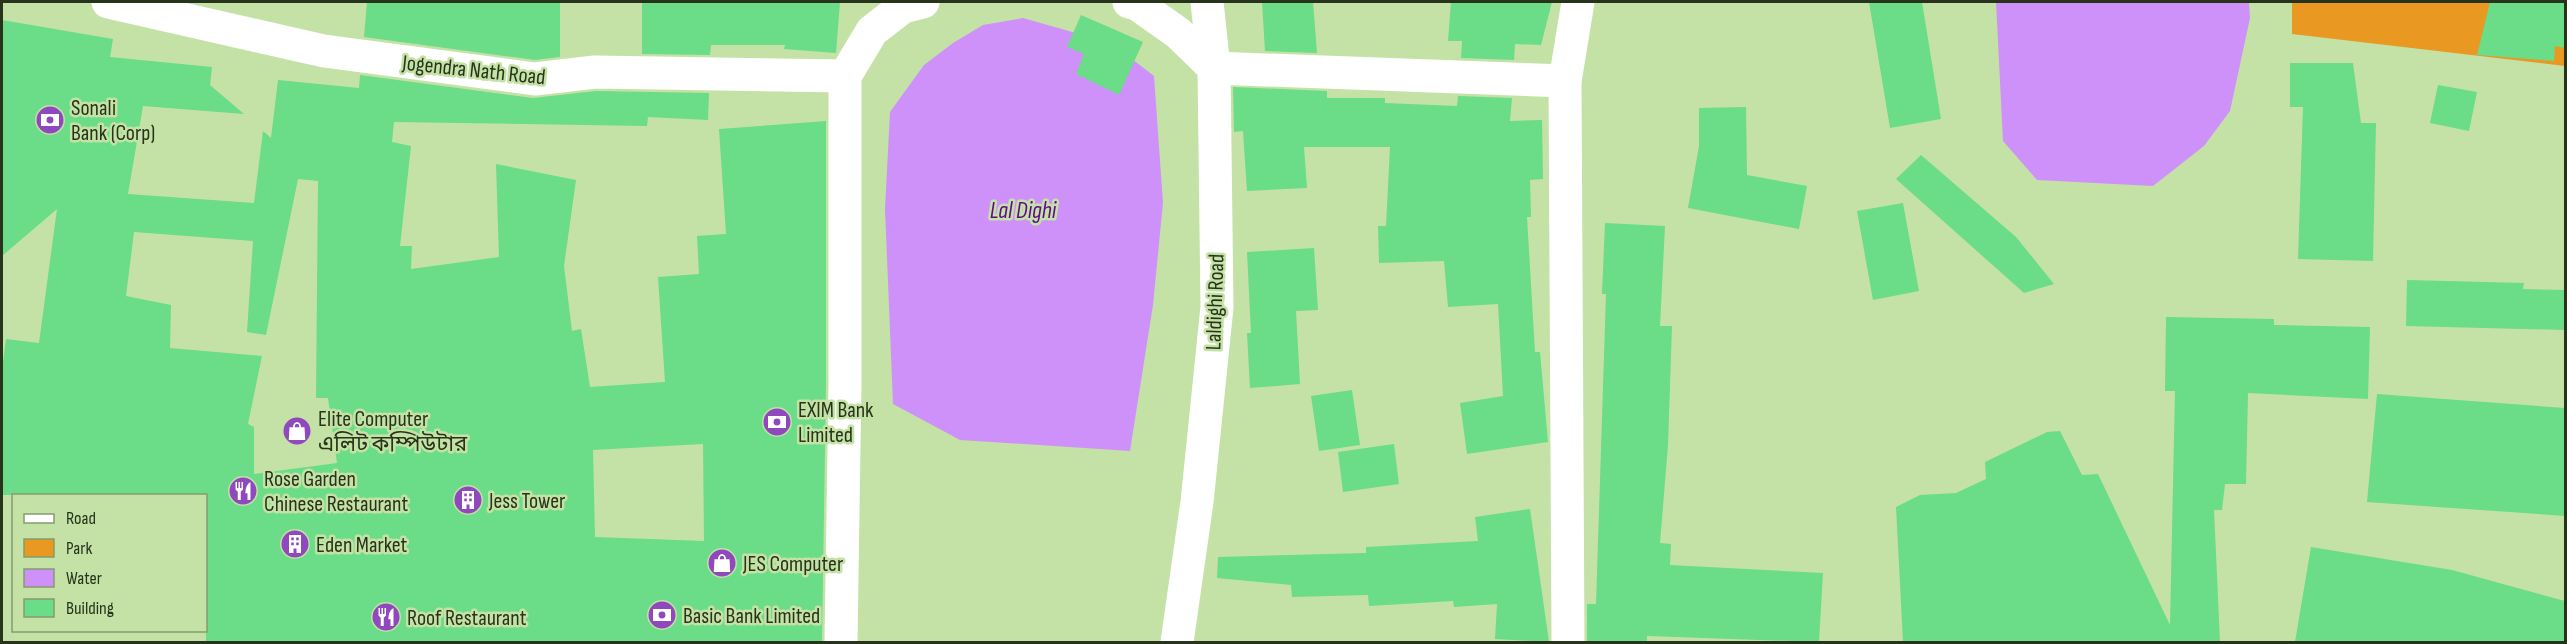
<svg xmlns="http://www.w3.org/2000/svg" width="2567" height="644" viewBox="0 0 2567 644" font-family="'Sofia Sans Condensed','Noto Sans Bengali',sans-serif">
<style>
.green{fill:#e99821}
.water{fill:#ce91fa}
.building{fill:#6bdc87;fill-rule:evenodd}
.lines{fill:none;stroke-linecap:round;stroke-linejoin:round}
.street{stroke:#fff;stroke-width:33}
.secondary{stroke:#fff;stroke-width:33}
.labels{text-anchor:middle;stroke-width:5;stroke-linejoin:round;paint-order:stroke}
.street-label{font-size:22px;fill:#27331b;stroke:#c4e2a6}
.poi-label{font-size:22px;fill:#27331b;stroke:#c4e2a6;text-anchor:start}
.water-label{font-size:24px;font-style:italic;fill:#620a8e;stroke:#c4e2a6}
</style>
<rect width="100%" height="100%" fill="#c4e2a6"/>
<!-- green -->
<polygon class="green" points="2292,2 2565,2 2565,66 2292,34"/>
<!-- water -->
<g class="water">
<polygon points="1996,2 2249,2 2250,18 2230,111 2204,146 2153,186 2037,180 2003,141"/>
<polygon points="1023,18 1111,43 1154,76 1163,203 1153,305 1130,451 960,440 893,404 885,209 890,112 924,65 953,43 983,25"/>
</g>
<!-- building -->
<g class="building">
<polygon points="367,2 560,2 560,57 535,60 364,37"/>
<polygon points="642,2 840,2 836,53 784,49 785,45 711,45 710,55 642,54"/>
<polygon points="1262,2 1313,2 1317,53 1265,51"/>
<polygon points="1451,2 1552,2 1541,45 1515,44 1514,60 1461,58 1462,41 1448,41"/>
<polygon points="1869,2 1922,2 1941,119 1890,128"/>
<polygon points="2490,2 2565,2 2565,48 2555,46 2554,61 2477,55"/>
<polygon points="1081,15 1143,42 1119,95 1076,74 1084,54 1067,47"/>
<path d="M2,20L113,39L110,57L212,67L210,85L244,114L143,106L128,194L254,203L263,131L271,138L278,80L359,88L360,75L533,98L596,91L709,93L708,120L648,117L647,126L394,122L392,142L411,146L400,246H412L411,269L499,257L496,164L576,180L564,266L572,331L581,329L590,387L665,382L658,277L699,274L697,236L726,234L719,129L826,121V383L822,642H206V495H2V369L6,339L39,343L57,209L2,256ZM298,179L318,181L316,398H328L337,463L254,474V427L248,424L262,356L170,348L171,305L126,296L134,232L253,241L247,332L266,335ZM703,444L704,541L595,537L593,450Z"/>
<polygon points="2290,63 2353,63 2361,123 2376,123 2373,261 2298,259 2303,107 2290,107"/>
<polygon points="2438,85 2477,92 2469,131 2430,123"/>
<polygon points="1233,87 1327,91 1327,98 1385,98 1385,103 1457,106 1458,96 1512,98 1510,121 1542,120 1543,179 1530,180 1531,217 1527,217 1535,352 1540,352 1548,442 1467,454 1460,403 1503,396 1498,304 1448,307 1444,261 1379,263 1378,226 1386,226 1390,147 1304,147 1307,188 1247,191 1243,131 1234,132"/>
<polygon points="1746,107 1747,175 1807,186 1799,229 1688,208 1699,146 1699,108"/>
<polygon points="1921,155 2016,237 2054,284 2024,293 1896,179"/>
<polygon points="1903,203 1919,291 1873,300 1857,211"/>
<polygon points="1605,223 1665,226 1660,326 1672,326 1668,445 1660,543 1671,544 1670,565 1823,573 1819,642 1647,636 1647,642 1587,642 1587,604 1596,604 1606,294 1602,294"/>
<polygon points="1314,248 1318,310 1296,311 1300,384 1250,388 1247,333 1251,333 1247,252"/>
<polygon points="2407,280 2524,283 2523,289 2565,290 2565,330 2406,326"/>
<polygon points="2166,317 2274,319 2274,325 2370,327 2368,399 2248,393 2246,484 2225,484 2222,510 2214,510 2220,642 1903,642 1896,507 1920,495 1956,493 1986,479 1985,462 2047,432 2060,431 2082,475 2098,474 2170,625 2175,391 2165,391"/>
<polygon points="1352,390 1360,445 1319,451 1311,396"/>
<polygon points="2377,394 2565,408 2565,516 2367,502"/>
<polygon points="1394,444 1399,484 1343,492 1338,452"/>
<polygon points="1530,509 1549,642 1495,639 1497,604 1454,607 1453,601 1369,606 1368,595 1292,597 1291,585 1217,578 1218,557 1366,553 1366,547 1478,541 1475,517"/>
<polygon points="2311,547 2452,570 2565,601 2565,642 2295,642"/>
</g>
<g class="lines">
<!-- street -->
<g class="street">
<polyline points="108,2 324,51 535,79 595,72 845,76"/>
<polyline points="1129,2 1137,4 1178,33 1214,68"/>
<polyline points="1214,68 1565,81"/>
<polyline points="841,642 845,383 845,76 872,31 903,7 923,2"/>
<polyline points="1177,642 1197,502 1217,307 1214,68 1207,2"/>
</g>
<!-- secondary -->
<polyline class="secondary" points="1568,642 1565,81 1578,2"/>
</g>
<!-- icons -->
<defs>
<g id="bank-disc" transform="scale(1.5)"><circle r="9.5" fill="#8f49bd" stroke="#c4e2a6"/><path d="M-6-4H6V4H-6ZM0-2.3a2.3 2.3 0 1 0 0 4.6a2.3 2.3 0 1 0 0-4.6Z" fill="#fff"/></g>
<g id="shop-disc" transform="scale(1.5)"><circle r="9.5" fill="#8f49bd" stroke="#c4e2a6"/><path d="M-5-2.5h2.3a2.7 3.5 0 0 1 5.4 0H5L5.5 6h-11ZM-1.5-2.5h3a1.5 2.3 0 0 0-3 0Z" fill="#fff"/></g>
<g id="restaurant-disc" transform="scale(1.5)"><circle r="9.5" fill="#8f49bd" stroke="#c4e2a6"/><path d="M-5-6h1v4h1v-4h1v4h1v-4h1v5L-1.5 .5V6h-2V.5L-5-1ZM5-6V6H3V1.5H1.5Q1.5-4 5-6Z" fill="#fff"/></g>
<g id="building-disc" transform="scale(1.5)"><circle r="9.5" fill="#8f49bd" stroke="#c4e2a6"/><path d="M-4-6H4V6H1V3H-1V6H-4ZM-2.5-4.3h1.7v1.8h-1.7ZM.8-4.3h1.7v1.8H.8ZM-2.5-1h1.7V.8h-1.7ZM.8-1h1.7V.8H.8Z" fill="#fff"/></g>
</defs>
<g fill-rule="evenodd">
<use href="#bank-disc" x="50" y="120"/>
<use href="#bank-disc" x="777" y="422"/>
<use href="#shop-disc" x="297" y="431"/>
<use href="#restaurant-disc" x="243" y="491"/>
<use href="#building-disc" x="468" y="500"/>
<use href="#building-disc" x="295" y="544"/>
<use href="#shop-disc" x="722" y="563"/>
<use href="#bank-disc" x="662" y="615"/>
<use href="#restaurant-disc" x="386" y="617"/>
</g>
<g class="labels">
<!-- street labels -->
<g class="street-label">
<text transform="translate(474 69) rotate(6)" y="8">Jogendra Nath Road</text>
<text transform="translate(1214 302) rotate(-88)" y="8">Laldighi Road</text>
</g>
<!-- poi labels -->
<g class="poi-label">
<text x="71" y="115">Sonali<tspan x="71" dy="25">Bank (Corp)</tspan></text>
<text x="798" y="417">EXIM Bank<tspan x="798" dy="25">Limited</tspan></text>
<text x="318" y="426">Elite Computer<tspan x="318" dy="25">এলিট কম্পিউটার</tspan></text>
<text x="264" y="486">Rose Garden<tspan x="264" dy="25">Chinese Restaurant</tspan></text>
<text x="489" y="508">Jess Tower</text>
<text x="316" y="552">Eden Market</text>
<text x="743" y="571">JES Computer</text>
<text x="683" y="623">Basic Bank Limited</text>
<text x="407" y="625">Roof Restaurant</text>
</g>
<!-- water labels -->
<g class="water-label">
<text x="1023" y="218">Lal Dighi</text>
</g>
</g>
<!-- border -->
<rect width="2567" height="644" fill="none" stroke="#27331b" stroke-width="6"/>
<!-- legend -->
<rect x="12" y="494" width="195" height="138" fill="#c4e2a6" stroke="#859c6e" stroke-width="1.5"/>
<rect x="24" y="514" width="30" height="9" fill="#ffffff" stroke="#859c6e" stroke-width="1.5"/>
<text x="66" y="524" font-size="18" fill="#27331b">Road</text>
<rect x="24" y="539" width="30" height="18" fill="#e99821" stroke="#859c6e" stroke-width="1.5"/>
<text x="66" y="554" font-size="18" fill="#27331b">Park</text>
<rect x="24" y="569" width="30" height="18" fill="#ce91fa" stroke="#859c6e" stroke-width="1.5"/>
<text x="66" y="584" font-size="18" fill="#27331b">Water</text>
<rect x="24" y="599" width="30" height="18" fill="#6bdc87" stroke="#859c6e" stroke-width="1.5"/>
<text x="66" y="614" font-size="18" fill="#27331b">Building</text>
</svg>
